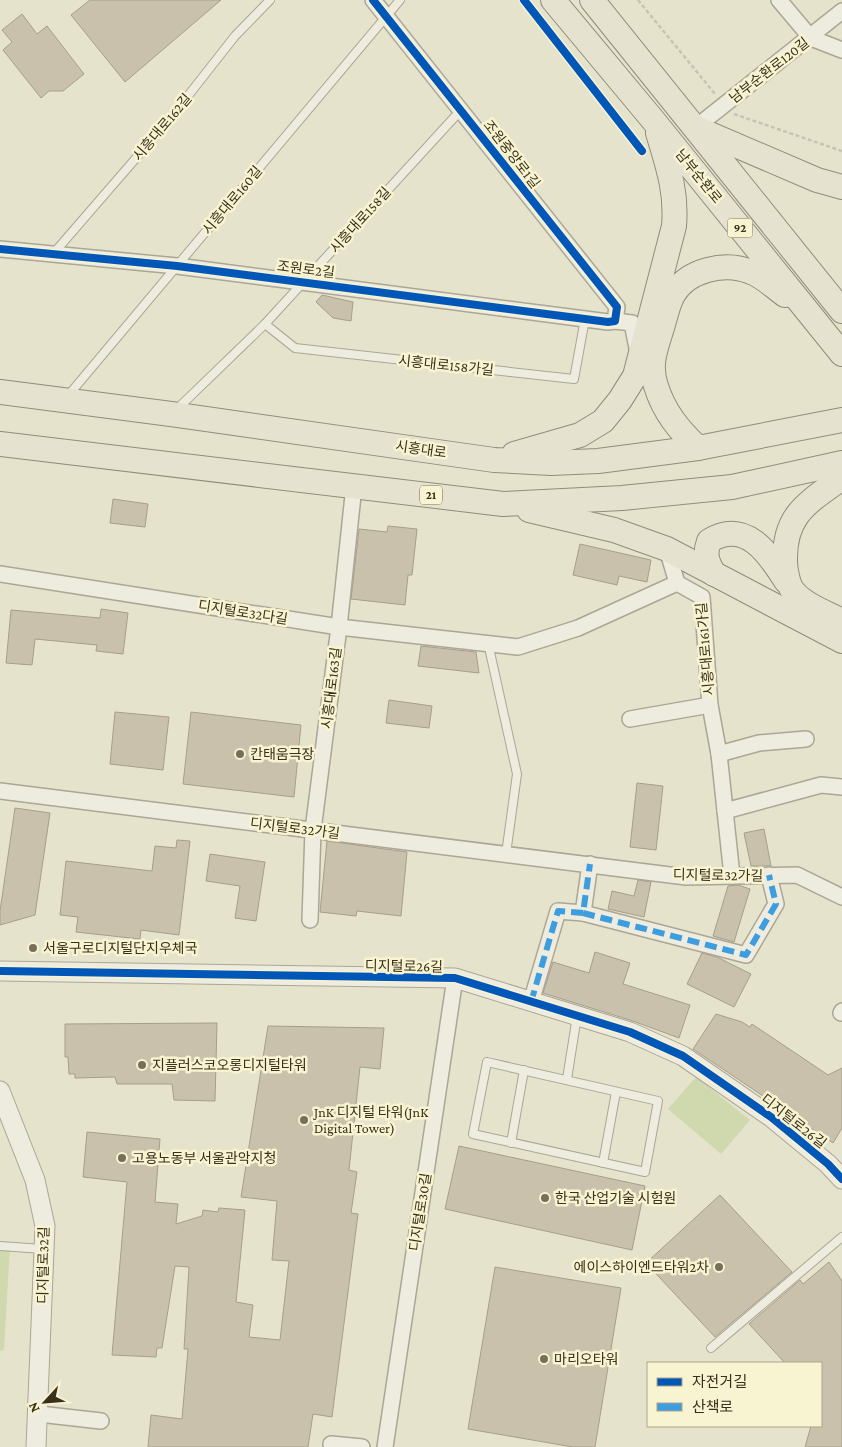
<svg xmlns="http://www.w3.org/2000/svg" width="842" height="1447" viewBox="0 0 842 1447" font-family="'Crimson Pro','Noto Sans KR',serif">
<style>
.green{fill:#d0d9ad}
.building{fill:#cac1ad;stroke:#a69e8b}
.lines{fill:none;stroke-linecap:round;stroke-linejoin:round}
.service-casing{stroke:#aba695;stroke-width:10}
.minor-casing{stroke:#aba695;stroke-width:18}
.tertiary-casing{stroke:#aba695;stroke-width:21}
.primary-casing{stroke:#908c7c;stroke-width:26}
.path{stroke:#c7c3b5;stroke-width:2.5;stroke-dasharray:4 2.5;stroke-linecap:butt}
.service{stroke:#eeecde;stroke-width:8}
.minor{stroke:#eeecde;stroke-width:15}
.tertiary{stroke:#eeecde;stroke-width:19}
.primary{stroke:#e5e2cf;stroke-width:24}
.quiet{stroke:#3e9ddf;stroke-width:6;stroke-dasharray:12 6;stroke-linecap:butt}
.cycleway-casing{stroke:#f8f3d1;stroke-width:11}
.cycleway{stroke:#0057b8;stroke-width:8}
.poi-dot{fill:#766f5a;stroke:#f8f3d1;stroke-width:2}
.labels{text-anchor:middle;stroke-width:5;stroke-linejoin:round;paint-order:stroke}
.shield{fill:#f8f3d1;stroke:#736a52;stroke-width:1}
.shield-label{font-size:12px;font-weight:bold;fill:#3a301c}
.street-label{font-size:14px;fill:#3a301c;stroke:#f8f3d1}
.poi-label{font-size:14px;fill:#3a301c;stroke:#f8f3d1;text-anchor:start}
</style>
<rect width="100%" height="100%" fill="#e6e3cc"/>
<!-- green -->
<g class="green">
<polygon points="696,1077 750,1120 721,1154 668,1109"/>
<polygon points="0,1246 10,1247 4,1350 0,1351"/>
</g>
<!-- building -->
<g class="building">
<polygon points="90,0 221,0 125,82 71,15"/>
<polygon points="22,14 37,34 47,26 84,74 63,91 49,91 41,98 3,50 12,42 2,30"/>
<polygon points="322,295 353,302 351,321 333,318 316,302"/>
<polygon points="113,499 148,504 145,527 110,523"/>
<polygon points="388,526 417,529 412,575 408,575 405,605 351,599 359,529 387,532"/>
<polygon points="580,544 651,560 647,582 619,576 617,585 573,575"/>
<polygon points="101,609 128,613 123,654 96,651 97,645 35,639 32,665 6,663 11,610 100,618"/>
<polygon points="421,646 476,652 479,673 418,666"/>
<polygon points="389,700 432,706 429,728 386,723"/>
<polygon points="115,712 169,717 163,770 110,764"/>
<polygon points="191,712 301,725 294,797 183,784"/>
<polygon points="637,783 663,786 656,850 630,847"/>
<polygon points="15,808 50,813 35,915 0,925 0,911"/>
<polygon points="764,829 771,866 751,866 744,833"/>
<polygon points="177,840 190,841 179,935 141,930 140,939 76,932 78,917 60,915 66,861 152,871 155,846 176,848"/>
<polygon points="327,841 407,852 401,916 357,911 356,916 320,912"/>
<polygon points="210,854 265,862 256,921 235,918 240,886 206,881"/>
<polygon points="638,880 651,882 644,917 608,909 612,891 634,896"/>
<polygon points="738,885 750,889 734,942 713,936 728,886"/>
<polygon points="595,952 630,963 623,984 690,1005 679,1038 633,1021 543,993 553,962 589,973"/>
<polygon points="702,953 717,957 751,974 734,1007 687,984"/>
<polygon points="716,1014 742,1022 750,1027 752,1024 828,1075 842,1068 842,1128 833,1143 693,1049"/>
<polygon points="217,1023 215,1101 174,1100 172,1084 117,1084 115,1077 75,1078 75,1074 69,1074 68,1057 65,1057 65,1024"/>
<polygon points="268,1026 384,1028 380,1069 360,1067 349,1170 357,1172 351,1213 358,1214 332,1417 313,1414 308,1447 148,1447 151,1415 182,1419 188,1349 184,1349 189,1267 175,1266 162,1348 157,1348 156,1357 112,1355 127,1182 83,1177 87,1132 160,1139 155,1202 178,1204 176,1224 202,1216 203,1210 218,1212 219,1208 245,1210 236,1302 253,1305 249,1337 280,1340 289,1261 272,1260 277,1201 241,1197"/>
<polygon points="459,1146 645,1186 632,1250 445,1209"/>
<polygon points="720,1195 792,1272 715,1337 646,1263"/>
<polygon points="829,1262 842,1281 842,1447 805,1447 811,1426 821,1426 821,1363 785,1363 749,1324 800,1280 803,1284"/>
<polygon points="495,1267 621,1288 595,1447 573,1447 468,1429"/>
</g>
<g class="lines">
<!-- service casing -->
<g class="service-casing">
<g id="service">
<polyline points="53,254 169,120 235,36 270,0"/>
<polyline points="265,324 295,348 574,379 585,319"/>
<polyline points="67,397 400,0"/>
<polyline points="175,411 265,324 461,110"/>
<polyline points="488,643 517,774 506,854"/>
<polygon points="487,1062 658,1101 645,1172 473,1134"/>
<polyline points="567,1079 577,1016"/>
<polyline points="511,1143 524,1070"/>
<polyline points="603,1163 616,1092"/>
<polyline points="0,1246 43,1249"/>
<polyline points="711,1348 842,1237"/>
</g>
</g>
<!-- minor casing -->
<g class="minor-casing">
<g id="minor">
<polyline points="779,0 811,38 842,50"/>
<polyline points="695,128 842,11"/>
<polyline points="0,249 177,266 585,319 608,322 615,321 617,307 373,0"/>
<polyline points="615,321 632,323 638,353"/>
<polyline points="667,549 677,583 702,597 710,705 719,754 732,876"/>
<polyline points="0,574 339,627 518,647 578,628 677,583"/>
<polyline points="630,719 710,705"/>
<polyline points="719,754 759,743 806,739"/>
<polyline points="0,791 686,877 797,875 842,897"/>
<polyline points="725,811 821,785 842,787"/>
<polyline points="583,913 746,955 776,904 769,875"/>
<polyline points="310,920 313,830 339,627 354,486"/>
<polyline points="531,1002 558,911 583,913 590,864"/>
<polyline points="841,1013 842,1011"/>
<polyline points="39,1414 101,1421"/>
<polyline points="331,1444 362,1447"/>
<polyline points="385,1447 455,978"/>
</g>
</g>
<!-- tertiary casing -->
<g class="tertiary-casing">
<g id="tertiary">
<polyline points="0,971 455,978 630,1032 683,1056 771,1117 828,1164 842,1179"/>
<polyline points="0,1091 35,1180 45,1226 36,1447"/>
</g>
</g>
<!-- primary casing -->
<g class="primary-casing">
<g id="primary">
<polyline points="553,0 653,120 842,354"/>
<polyline points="592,0 842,311"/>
<polyline points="698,129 817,180 842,187"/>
<polyline points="0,392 171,414 494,460 551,463 598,461 698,448 842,420"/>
<polyline points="0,444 503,504 622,498 732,487 842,463"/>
<path d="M698,448C679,430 664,412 656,386C649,366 655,350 661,331C665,320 667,305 673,295C687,270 725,261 751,272C763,276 775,288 785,295"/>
<path d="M514,454L580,435L603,421L620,400L635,376L674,226C677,192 668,166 658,133"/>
<path d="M842,478C807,503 784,515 785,561C785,569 788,585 793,591C804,605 827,613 842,621"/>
<polyline points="529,510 614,530 667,549 842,641"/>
<path d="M714,574C707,562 704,555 709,541C745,519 768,552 786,581"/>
</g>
</g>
<!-- path -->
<g class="path">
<polyline points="638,0 715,94"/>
<polyline points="734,114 842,151"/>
</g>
<!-- service -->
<use href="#service" class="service"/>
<!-- minor -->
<use href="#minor" class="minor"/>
<!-- tertiary -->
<use href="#tertiary" class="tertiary"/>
<!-- primary -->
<use href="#primary" class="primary"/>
<!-- quiet -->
<g class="quiet">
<polyline points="583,913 746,955 776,904 769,875"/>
<polyline points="531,1002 558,911 583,913 590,864"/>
</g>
<!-- cycleway casing -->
<g class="cycleway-casing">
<g id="cycleway">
<polyline points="524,0 642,151"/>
<polyline points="0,249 177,266 585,319 608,322 615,321 617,307 373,0"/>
<polyline points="0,971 455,978 630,1032 683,1056 771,1117 828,1164 842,1179"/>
</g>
</g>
<!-- cycleway -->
<use href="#cycleway" class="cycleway"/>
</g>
<!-- markers -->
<g class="poi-dot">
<circle cx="240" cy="754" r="5"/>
<circle cx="33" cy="948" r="5"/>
<circle cx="142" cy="1065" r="5"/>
<circle cx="304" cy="1120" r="5"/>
<circle cx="122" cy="1158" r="5"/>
<circle cx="545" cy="1198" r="5"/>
<circle cx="719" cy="1267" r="5"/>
<circle cx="544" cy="1359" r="5"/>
</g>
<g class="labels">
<!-- shield labels -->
<g class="shield">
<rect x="727.5" y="218.5" width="25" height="19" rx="4"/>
<rect x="420" y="485.5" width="22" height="19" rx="4"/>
</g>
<g class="shield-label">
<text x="740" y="232">92</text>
<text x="431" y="499">21</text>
</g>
<!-- street labels -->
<g class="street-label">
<text transform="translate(769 70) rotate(-38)" y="5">남부순환로120길</text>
<text transform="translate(162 127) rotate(-50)" y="5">시흥대로162길</text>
<text transform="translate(512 154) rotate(52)" y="5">조원중앙로1길</text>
<text transform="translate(699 176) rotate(51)" y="5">남부순환로</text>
<text transform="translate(232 200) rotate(-50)" y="5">시흥대로160길</text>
<text transform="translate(360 220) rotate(-48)" y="5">시흥대로158길</text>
<text transform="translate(306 269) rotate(7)" y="5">조원로2길</text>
<text transform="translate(446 365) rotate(6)" y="5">시흥대로158가길</text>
<text transform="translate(421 449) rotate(8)" y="5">시흥대로</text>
<text transform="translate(243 612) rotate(9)" y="5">디지털로32다길</text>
<text transform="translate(705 649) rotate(-95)" y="5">시흥대로161가길</text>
<text transform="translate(331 688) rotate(-83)" y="5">시흥대로163길</text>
<text transform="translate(295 828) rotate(7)" y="5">디지털로32가길</text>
<text transform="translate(718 875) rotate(1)" y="5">디지털로32가길</text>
<text transform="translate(404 966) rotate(1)" y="5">디지털로26길</text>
<text transform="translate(794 1121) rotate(38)" y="5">디지털로26길</text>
<text transform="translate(420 1212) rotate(-81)" y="5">디지털로30길</text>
<text transform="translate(43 1265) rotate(-89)" y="5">디지털로32길</text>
</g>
<!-- poi labels -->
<g class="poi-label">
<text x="250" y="759">칸태움극장</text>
<text x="43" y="953">서울구로디지털단지우체국</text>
<text x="152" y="1070">지플러스코오롱디지털타워</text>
<text x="314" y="1117">JnK 디지털 타워(JnK<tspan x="314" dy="16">Digital Tower)</tspan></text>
<text x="132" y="1163">고용노동부 서울관악지청</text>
<text x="555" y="1203">한국 산업기술 시험원</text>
<text x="709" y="1272" text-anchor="end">에이스하이엔드타워2차</text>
<text x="554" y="1364">마리오타워</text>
</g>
</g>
<!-- legend -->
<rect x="647" y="1362" width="175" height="65" fill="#f8f3d1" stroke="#aca589"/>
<rect x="657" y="1378" width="25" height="8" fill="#0057b8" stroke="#aca589"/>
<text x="692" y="1387" font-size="15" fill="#3a301c">자전거길</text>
<rect x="657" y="1403" width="25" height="8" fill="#3e9ddf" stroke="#aca589"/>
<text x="692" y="1412" font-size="15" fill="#3a301c">산책로</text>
<!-- north arrow -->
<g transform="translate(45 1402) rotate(244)" stroke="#f8f3d1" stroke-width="4" paint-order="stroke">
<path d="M0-4L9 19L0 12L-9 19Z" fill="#3a301c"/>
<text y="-8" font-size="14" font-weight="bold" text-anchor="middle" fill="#3a301c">N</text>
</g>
</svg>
